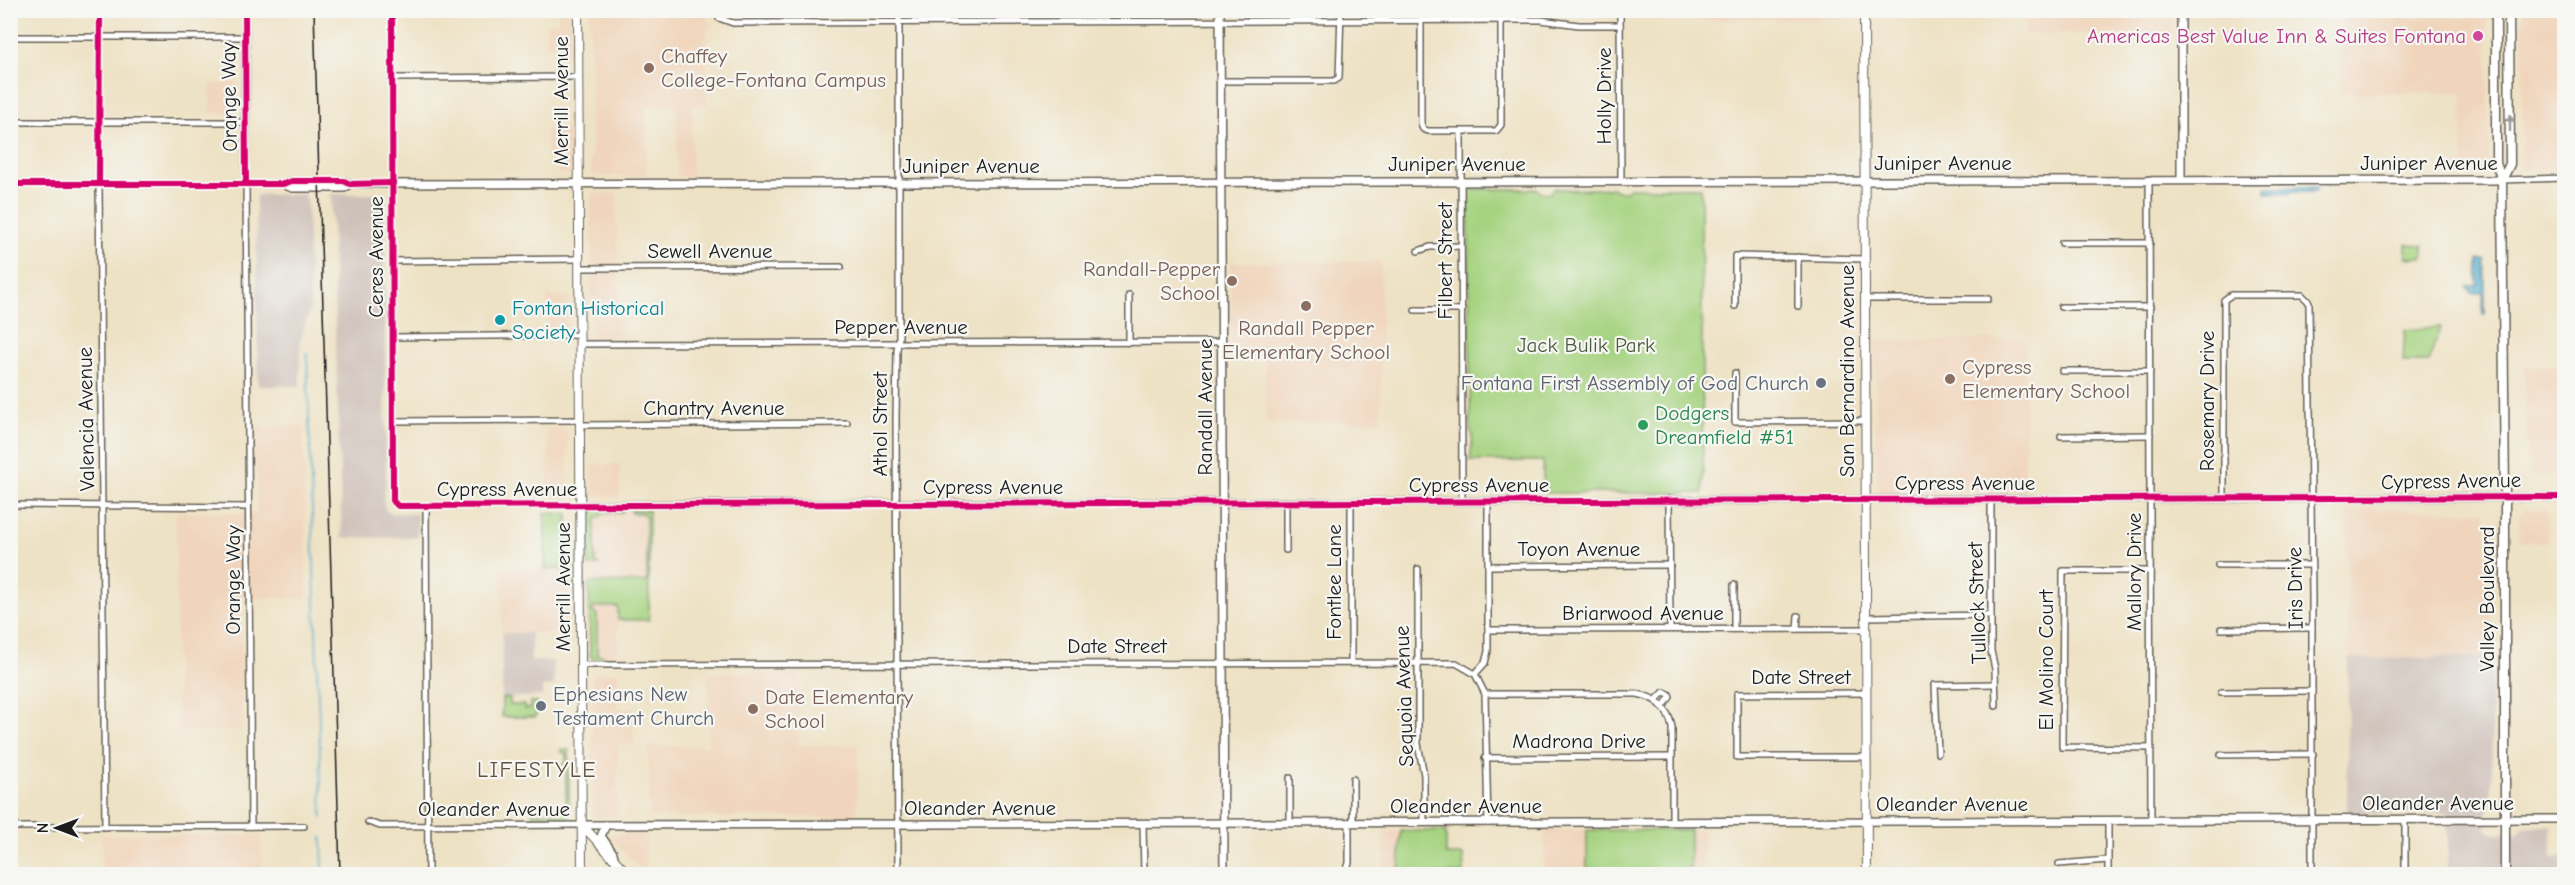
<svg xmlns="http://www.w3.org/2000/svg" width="2575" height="885" viewBox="0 0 2575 885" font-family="'Comic Neue',sans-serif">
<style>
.built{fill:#f0d5bc}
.industrial{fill:#cec1b9}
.green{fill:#a6d380;stroke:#61784e;stroke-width:1.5}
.water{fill:#4aa5c8;stroke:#336072;stroke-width:1.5}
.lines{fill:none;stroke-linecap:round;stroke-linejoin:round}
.stream{stroke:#4aa5c8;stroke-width:1.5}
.minor-casing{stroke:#666157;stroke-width:8}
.tertiary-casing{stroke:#666157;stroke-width:10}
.secondary-casing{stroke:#666157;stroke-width:10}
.primary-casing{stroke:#666157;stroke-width:11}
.minor{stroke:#fff;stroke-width:5}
.tertiary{stroke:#fff;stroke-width:7}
.secondary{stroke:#fff;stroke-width:8}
.primary{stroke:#fff;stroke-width:8}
.rail{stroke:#1c1c1c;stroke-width:1.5}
.cycleway-casing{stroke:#f6f6f2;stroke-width:10}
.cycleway{stroke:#d6006c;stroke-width:6}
.oneway{fill:#999}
.hotel-dot{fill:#d1479c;stroke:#f6f6f2;stroke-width:2}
.education-dot{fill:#8d6e63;stroke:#f6f6f2;stroke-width:2}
.culture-dot{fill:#0f9aa8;stroke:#f6f6f2;stroke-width:2}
.worship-dot{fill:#6b7280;stroke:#f6f6f2;stroke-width:2}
.leisure-dot{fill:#2e9e5b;stroke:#f6f6f2;stroke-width:2}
.labels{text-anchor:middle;stroke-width:4.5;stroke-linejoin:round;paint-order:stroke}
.hotel-label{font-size:21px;fill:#b23c85;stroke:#f6f6f2;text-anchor:end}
.education-label{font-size:21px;fill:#785e54;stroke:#f6f6f2;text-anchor:start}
.street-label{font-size:21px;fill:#1c1c1c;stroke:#f6f6f2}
.culture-label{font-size:21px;fill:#0d838f;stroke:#f6f6f2;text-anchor:start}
.park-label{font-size:21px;fill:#4c5c3f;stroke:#f6f6f2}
.worship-label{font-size:21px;fill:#5b616d;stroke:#f6f6f2;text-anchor:end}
.leisure-label{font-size:21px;fill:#27864d;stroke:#f6f6f2;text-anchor:start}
.neighbourhood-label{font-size:22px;letter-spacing:1.5px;fill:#62503f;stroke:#f6f6f2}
</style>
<rect width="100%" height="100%" fill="#f6f6f2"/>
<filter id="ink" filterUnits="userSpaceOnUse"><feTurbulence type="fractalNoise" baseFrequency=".0167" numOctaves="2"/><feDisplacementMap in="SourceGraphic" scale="12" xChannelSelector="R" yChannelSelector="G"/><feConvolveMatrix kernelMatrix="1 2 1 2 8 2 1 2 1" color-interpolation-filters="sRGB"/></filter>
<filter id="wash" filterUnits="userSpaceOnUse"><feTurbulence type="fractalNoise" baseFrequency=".008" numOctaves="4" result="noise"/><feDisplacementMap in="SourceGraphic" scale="24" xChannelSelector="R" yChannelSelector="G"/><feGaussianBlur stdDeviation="1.35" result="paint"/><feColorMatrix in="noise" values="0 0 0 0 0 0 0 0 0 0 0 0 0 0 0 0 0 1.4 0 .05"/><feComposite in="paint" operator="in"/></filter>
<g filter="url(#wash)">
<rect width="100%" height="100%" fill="#eee2c5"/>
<!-- built -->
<g class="built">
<polygon points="558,11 570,11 571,56 558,55 558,45 546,45 546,23 558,23"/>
<polygon points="590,11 712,11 707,19 712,28 707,29 707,104 692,105 692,177 677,177 676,105 646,105 646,177 591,175"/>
<polygon points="1701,11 1851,11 1851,19 1701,20"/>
<polygon points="2024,11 2173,11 2172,34 2024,34"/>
<polygon points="2523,11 2564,11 2564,170 2522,168"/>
<polygon points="2487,18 2489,166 2486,170 2464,170 2463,168 2462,93 2341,93 2343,19"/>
<polygon points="210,83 237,83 237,110 232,113 210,113"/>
<polygon points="571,129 571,173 559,174 558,158 546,158 546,130"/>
<polygon points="591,193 616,193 620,337 594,337 591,334"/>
<rect x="11" y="195" width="7" height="70"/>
<polygon points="1231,262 1381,262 1381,421 1266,423 1265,349 1231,349"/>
<polygon points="547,296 570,297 567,329 548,329"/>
<polygon points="2025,339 2025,491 1877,492 1875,341"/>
<polygon points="2564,365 2564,475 2532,476 2527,470 2525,366"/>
<polygon points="256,426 303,426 307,598 257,598 242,595 242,731 176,731 176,512 257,513"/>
<polygon points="548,428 567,429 568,498 548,497"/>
<polygon points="620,464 620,497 594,497 592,493 592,465"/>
<polygon points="2347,508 2483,512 2486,516 2487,582 2490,584 2491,657 2348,659"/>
<polygon points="594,510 649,510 649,585 589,585 589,516 591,515"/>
<polygon points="2526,510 2547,510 2548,542 2519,542 2519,517"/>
<polygon points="501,569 568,569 568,633 502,633"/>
<polygon points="589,607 618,607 619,661 593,661 593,657 590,656"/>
<polygon points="596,673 618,673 618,708 634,708 634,745 618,745 618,817 595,817 592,814 592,677"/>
<polygon points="708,673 798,674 799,745 858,745 857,817 649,817 648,746 708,746"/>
<rect x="1544" y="830" width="160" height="44"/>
<polygon points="1384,831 1446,831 1446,855 1463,855 1464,874 1384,874"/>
<polygon points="609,834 646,834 646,874 608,836"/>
<rect x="102" y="835" width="160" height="39"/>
</g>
<!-- industrial -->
<g class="industrial">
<polygon points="305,194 305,198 307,198 310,308 300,342 300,386 258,386 256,197 257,195"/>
<polygon points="331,194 382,194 384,196 386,481 383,501 386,510 390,513 417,514 418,537 342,538"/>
<polygon points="502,633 531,633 531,661 553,661 554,686 542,687 542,696 502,698"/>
<polygon points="2491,657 2492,773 2491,805 2487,811 2487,829 2491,833 2519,833 2523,828 2552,825 2552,857 2564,857 2564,874 2448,874 2448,813 2347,814 2348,659"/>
</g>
<!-- green -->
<g class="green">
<path d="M1555,188C1574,192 1593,188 1613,188L1616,191H1626L1629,188H1701L1703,493H1543V461H1470L1473,435L1470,430V394L1473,381L1470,377L1468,189H1537L1541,192L1550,193Z"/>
<polygon points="2406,244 2423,245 2423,257 2406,258"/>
<polygon points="2441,327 2428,362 2403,362 2405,330"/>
<polygon points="594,510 623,510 623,512 604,514 595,520 595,563 599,565 589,566 589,516 591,515"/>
<polygon points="631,510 649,510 649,620 618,620 618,607 593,607 593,613 597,614 597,655 603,656 603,661 593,661 593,657 590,656 589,583 647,582 646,517 642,513 631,513"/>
<polygon points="545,513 568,514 568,569 545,569"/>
<polygon points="502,698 510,698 510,705 524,705 525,709 530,709 530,702 536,702 536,717 502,717"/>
<polygon points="561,749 569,750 569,816 567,819 533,819 533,810 535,810 536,813 566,811 566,769 562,767 562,764 566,764 566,753 561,752"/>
<rect x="1587" y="830" width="103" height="44"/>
<polygon points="1401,831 1446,831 1446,855 1463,855 1464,874 1399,874"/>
</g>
<!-- water -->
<g class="water">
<polygon points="2266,187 2316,187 2316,192 2266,193"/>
<polygon points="2478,260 2485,260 2485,314 2483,314 2483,293 2472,293 2467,287 2477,285"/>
</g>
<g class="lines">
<!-- stream -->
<g class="stream">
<polyline points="307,352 322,818"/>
<polyline points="322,837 323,874"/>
</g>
</g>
</g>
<g filter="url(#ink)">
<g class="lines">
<!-- minor casing -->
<g class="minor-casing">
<g id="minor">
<polyline points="100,10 99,184 105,827"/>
<polyline points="392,10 393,501 398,506 581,505"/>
<polyline points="1620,10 1621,181"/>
<polyline points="719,18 733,23 1541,20 1579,25 1620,25"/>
<polyline points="1421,20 1421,123 1423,129 1428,131 1496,131 1501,125 1501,20"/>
<polyline points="10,37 245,37"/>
<polyline points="392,78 579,77"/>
<polyline points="1220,81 1334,81 1339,78 1341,10"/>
<polyline points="10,122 245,122"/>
<polyline points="1461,131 1462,502"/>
<polyline points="2149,179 2151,821"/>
<polyline points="2502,180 2564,178"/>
<polyline points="246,184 251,826"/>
<polyline points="2062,243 2150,243"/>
<polyline points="1418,251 1430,247 1461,246"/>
<polyline points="393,261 580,259"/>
<polyline points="580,268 841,267"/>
<polyline points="1129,295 1129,343"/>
<polyline points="1864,299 1988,299"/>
<polyline points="1735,306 1735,256 1864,259"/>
<polyline points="1798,306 1798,257"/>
<polyline points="2061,307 2150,307"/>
<polyline points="1415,310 1462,310"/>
<polyline points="393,337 580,335"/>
<polyline points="580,344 1221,342"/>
<polyline points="2062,371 2150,371"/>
<polyline points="1735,373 1735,422 1865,421"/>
<polyline points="393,421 580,420"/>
<polyline points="580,425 847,423"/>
<polyline points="2061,436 2150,435"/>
<polyline points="1669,499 1670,629"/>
<polyline points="2224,499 2224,300 2231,295 2302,295 2309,302 2312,597 2312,874"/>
<polyline points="1991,500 1991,651 1995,669 1996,706"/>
<polyline points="10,505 248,507"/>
<polyline points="426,506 428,874"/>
<polyline points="1286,550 1286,501"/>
<polyline points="2218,565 2311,565"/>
<polyline points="1488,566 1670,565"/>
<polyline points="1418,569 1418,744 1424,775 1424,823"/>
<polyline points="2150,571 2063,571 2062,747 2151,748"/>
<polyline points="1734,585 1734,629"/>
<polyline points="1867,617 1991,615"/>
<polyline points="1797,629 1798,616"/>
<polyline points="2221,629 2312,628"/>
<polyline points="1488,630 1866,629"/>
<polyline points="1351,662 1351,501"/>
<polyline points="581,665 1456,663 1475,674 1485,694 1488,823"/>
<polyline points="1475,674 1485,663 1488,651 1488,502"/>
<polyline points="2221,692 2312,691"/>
<polyline points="1866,693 1737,694 1737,757 1866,757"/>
<path d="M1485,694H1637C1656,697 1668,708 1672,727V822"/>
<polyline points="1656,700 1664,692 1669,694 1670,697 1663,707"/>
<polyline points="1938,753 1935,685 1995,684"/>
<polyline points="2221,755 2313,754"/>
<polyline points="1485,758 1672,757"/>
<polyline points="1290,778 1290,823"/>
<polyline points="1353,779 1353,823"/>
<polyline points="2405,820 2405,874"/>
<polyline points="368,822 380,826 582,825"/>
<polyline points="1143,824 1144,874"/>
<polyline points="10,827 304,826"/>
<polyline points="2059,864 2108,860"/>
<polyline points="898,874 896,419 897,350 899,337 899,10"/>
<polyline points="1345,874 1349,863 1349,823"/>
<polyline points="2108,874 2108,821"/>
</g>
</g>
<!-- tertiary casing -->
<g class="tertiary-casing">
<g id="tertiary">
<polyline points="245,10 246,184"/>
<polyline points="1220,10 1224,874"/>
<polyline points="2181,10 2181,179"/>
<polyline points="10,184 283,184 292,181 344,181 350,184 2502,180"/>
<polyline points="283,184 292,188 344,188 350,184"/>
<polyline points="581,505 2564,497"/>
<polyline points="582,825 2564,819"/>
<polyline points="606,825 601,836 613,853 615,861"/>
</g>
</g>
<!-- secondary casing -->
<g class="secondary-casing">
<g id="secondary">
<polyline points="578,10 582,874"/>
<polyline points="1864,10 1867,874"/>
<polyline points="582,825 628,874"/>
</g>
</g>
<!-- primary casing -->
<g class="primary-casing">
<g id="primary">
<polyline points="2496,10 2496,163 2502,180 2505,497 2505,874"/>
<polyline points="2502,180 2510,164 2509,10"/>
</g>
</g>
<!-- minor -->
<use href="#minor" class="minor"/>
<!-- tertiary -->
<use href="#tertiary" class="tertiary"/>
<!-- secondary -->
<use href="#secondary" class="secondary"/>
<!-- primary -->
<use href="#primary" class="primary"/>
<!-- rail -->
<polyline class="rail" points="314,10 340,874"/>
<!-- cycleway casing -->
<g class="cycleway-casing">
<g id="cycleway">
<polyline points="245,10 246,184"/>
<polyline points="392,10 393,501 398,506 2564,497"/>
<polyline points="10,184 283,184 292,181 344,181 350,184 393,183"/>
<polyline points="99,184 100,10"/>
</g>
</g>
<!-- cycleway -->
<use href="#cycleway" class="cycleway"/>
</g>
<!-- one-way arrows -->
<defs><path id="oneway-solid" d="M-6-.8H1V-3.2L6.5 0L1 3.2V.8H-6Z" transform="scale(1.5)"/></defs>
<use class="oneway" href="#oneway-solid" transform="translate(2510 123) rotate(-90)"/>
</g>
<!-- markers -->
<circle class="hotel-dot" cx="2478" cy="36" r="6"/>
<g class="education-dot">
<circle cx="649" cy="68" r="6"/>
<circle cx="1232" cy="281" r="6"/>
<circle cx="1306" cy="306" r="6"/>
<circle cx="1950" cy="379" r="6"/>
<circle cx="753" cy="709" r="6"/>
</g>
<circle class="culture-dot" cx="500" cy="320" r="6"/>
<g class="worship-dot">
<circle cx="1821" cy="383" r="6"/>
<circle cx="541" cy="706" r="6"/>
</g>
<circle class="leisure-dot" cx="1643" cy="425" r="6"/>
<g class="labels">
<!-- hotel labels -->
<g class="hotel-label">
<text x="2466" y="43">Americas Best Value Inn &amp; Suites Fontana</text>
</g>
<!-- education labels -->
<g class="education-label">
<text x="661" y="63">Chaffey<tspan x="661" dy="24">College-Fontana Campus</tspan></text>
<text x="1220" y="276" text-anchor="end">Randall-Pepper<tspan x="1220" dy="24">School</tspan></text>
<text x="1306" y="335" text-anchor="middle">Randall Pepper<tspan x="1306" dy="24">Elementary School</tspan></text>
<text x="1962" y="374">Cypress<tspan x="1962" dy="24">Elementary School</tspan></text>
<text x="765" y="704">Date Elementary<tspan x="765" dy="24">School</tspan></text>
</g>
<!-- street labels -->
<g class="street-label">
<text transform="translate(1604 96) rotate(-90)" y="7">Holly Drive</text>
<text transform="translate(229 97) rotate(-91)" y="7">Orange Way</text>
<text transform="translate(561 101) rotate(-90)" y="7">Merrill Avenue</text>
<text x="1943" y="170">Juniper Avenue</text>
<text x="2429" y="170">Juniper Avenue</text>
<text x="1457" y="171">Juniper Avenue</text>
<text x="971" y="173">Juniper Avenue</text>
<text x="710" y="258">Sewell Avenue</text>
<text transform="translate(376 257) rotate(-90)" y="7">Ceres Avenue</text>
<text transform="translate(1445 261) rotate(-90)" y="7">Filbert Street</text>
<text x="901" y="334">Pepper Avenue</text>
<text transform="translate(1847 371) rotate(-90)" y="7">San Bernardino Avenue</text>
<text transform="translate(2207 401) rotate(-90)" y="7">Rosemary Drive</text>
<text transform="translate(1205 407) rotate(-90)" y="7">Randall Avenue</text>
<text x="714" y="415">Chantry Avenue</text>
<text transform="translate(86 419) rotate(-91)" y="7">Valencia Avenue</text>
<text transform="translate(880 424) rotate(-90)" y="7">Athol Street</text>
<text transform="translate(2451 481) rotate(-1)" y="7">Cypress Avenue</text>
<text x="1965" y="490">Cypress Avenue</text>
<text x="1479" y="492">Cypress Avenue</text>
<text x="993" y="494">Cypress Avenue</text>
<text x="507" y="496">Cypress Avenue</text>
<text x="1579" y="556">Toyon Avenue</text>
<text transform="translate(2134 572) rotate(-90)" y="7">Mallory Drive</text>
<text transform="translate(233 580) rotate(-90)" y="7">Orange Way</text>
<text transform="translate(1334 582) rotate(-90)" y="7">Fontlee Lane</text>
<text transform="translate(563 587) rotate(-90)" y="7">Merrill Avenue</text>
<text transform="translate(2295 588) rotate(-91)" y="7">Iris Drive</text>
<text transform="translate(2487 599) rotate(-90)" y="7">Valley Boulevard</text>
<text transform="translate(1977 603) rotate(-92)" y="7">Tullock Street</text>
<text x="1643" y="620">Briarwood Avenue</text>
<text x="1117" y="653">Date Street</text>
<text transform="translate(2046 660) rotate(-90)" y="7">El Molino Court</text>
<text x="1801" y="684">Date Street</text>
<text transform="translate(1404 696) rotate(-92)" y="7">Sequoia Avenue</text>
<text x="1579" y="748">Madrona Drive</text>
<text x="2438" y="810">Oleander Avenue</text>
<text x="1952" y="811">Oleander Avenue</text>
<text x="1466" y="813">Oleander Avenue</text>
<text x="980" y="815">Oleander Avenue</text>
<text x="494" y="816">Oleander Avenue</text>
</g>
<!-- culture labels -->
<g class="culture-label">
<text x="512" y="315">Fontan Historical<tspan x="512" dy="24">Society</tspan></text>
</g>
<!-- park labels -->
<g class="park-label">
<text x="1586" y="352">Jack Bulik Park</text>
</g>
<!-- worship labels -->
<g class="worship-label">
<text x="1809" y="390">Fontana First Assembly of God Church</text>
<text x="553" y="701" text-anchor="start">Ephesians New<tspan x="553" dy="24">Testament Church</tspan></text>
</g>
<!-- leisure labels -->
<g class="leisure-label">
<text x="1655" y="420">Dodgers<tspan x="1655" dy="24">Dreamfield #51</tspan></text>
</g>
<!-- neighbourhood labels -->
<g class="neighbourhood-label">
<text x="537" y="777">LIFESTYLE</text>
</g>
</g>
<!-- margin -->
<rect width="2575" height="885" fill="none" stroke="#f6f6f2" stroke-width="36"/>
<!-- north arrow -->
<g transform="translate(57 828) rotate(270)" stroke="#f6f6f2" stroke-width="4.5" paint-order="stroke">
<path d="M0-4.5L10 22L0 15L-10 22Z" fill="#1c1c1c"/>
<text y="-9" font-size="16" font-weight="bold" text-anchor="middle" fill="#1c1c1c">N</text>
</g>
</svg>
